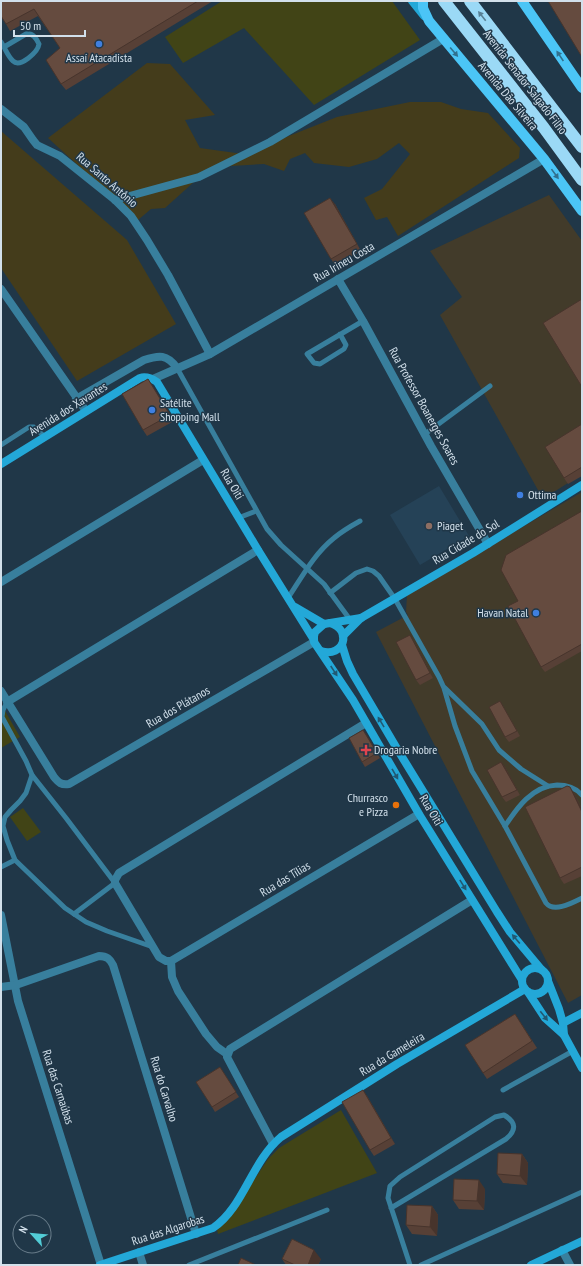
<svg xmlns="http://www.w3.org/2000/svg" width="583" height="1266" viewBox="0 0 583 1266" font-family="'PT Sans Narrow',sans-serif">
<style>
.commercial{fill:#423b2a}
.built{fill:#254257}
.green{fill:#414416}
.sand{fill:#443c1b}
.lines{fill:none;stroke-linecap:round;stroke-linejoin:round}
.lane{stroke:#387f9d;stroke-width:5}
.street{stroke:#387f9d;stroke-width:8}
.secondary{stroke:#23a8d8;stroke-width:8}
.primary{stroke:#4bc5f6;stroke-width:10}
.highway{stroke:#9bd9f6;stroke-width:12}
.wall{fill:#574036}
.shaded-wall{fill:#47342c}
.building{fill:#654b3f;stroke:#47342c}
.oneway{fill:#578096}
.oneway2{fill:#31708e}
.oneway3{fill:#215973}
.shop-dot{fill:#3f7fe0;stroke:#203748;stroke-width:1.5}
.education-dot{fill:#8d6e63;stroke:#203748;stroke-width:1.5}
.health-dot{fill:#e0444e;stroke:#203748;stroke-width:1.5}
.food-dot{fill:#e8710a;stroke:#203748;stroke-width:1.5}
.labels{text-anchor:middle;stroke-width:3;stroke-linejoin:round;paint-order:stroke}
.poi-label{font-size:12px;fill:#d2e0eb;stroke:#203748;text-anchor:start}
.street-label{font-size:12px;fill:#d2e0eb;stroke:#203748}
</style>
<rect width="100%" height="100%" fill="#203748"/>
<!-- commercial -->
<g class="commercial">
<polygon points="549,195 582,241 582,474 543,499 440,315 462,297 430,251"/>
<polygon points="582,492 582,995 568,1003 376,632 408,615 406,612 407,595"/>
</g>
<!-- built -->
<polygon class="built" points="439,486 469,536 420,565 390,515"/>
<!-- green -->
<g class="green">
<polygon points="222,1 392,1 420,40 314,105 244,28 183,63 165,37"/>
<polygon points="1,704 20,737 1,748"/>
<polygon points="23,808 41,832 27,841 10,817"/>
<polygon points="341,1110 377,1173 218,1234 217,1230 228,1219 268,1159 279,1148"/>
</g>
<!-- sand -->
<g class="sand">
<polygon points="147,63 170,64 215,115 185,120 200,148 243,154 337,117 410,102 441,102 461,109 488,113 520,148 519,158 398,236 387,217 376,220 364,198 382,189 410,154 399,143 377,159 349,167 314,163 305,153 290,159 284,171 264,164 231,166 205,172 165,208 151,209 138,220 48,138"/>
<polygon points="1,131 127,240 176,324 77,381 1,268"/>
</g>
<g class="lines">
<!-- lane -->
<g class="lane">
<path d="M1,42C5,48 8,57 13,61C20,68 38,52 39,44C36,38 33,33 26,34L4,47"/>
<polyline points="340,334 346,345 344,349 320,364 314,363 307,354 363,321"/>
<polyline points="177,368 267,529 281,545 324,584 351,621"/>
<polyline points="425,434 490,386"/>
<polyline points="1,445 29,427 34,427 45,437"/>
<polyline points="238,518 256,511"/>
<path d="M330,593L356,573L367,569L373,571L379,576L395,599L439,677L444,688L455,726L472,771L505,826L546,903C554,913 572,903 582,898"/>
<path d="M288,598C302,577 314,554 334,538C341,532 351,526 360,521"/>
<polyline points="445,688 482,724 499,750 521,769 548,786"/>
<polyline points="7,702 3,710 2,717 26,761 32,775 26,793 20,801 11,810 5,817 3,826 7,840 15,860 65,908 86,922 107,931 153,947"/>
<polyline points="32,775 66,818 115,883 74,914"/>
<path d="M505,826C517,808 532,786 557,785C567,785 575,787 582,795"/>
<polyline points="1,867 15,860"/>
<polyline points="503,1090 573,1051"/>
<path d="M391,1208L506,1139C517,1130 516,1122 504,1115L495,1117L400,1177L390,1186L388,1198L410,1265"/>
<polyline points="189,1265 327,1210"/>
<polyline points="421,1265 582,1192"/>
</g>
<!-- street -->
<g class="street">
<polyline points="1,109 24,127 33,140 37,145 60,156 115,200 131,216 147,240 168,275 210,354"/>
<polyline points="115,200 199,177 270,142 443,39"/>
<polyline points="338,279 363,321 431,446 488,544"/>
<polyline points="1,289 86,411"/>
<polyline points="153,379 210,354 544,159"/>
<path d="M76,399L144,360C159,355 167,354 177,368"/>
<polyline points="1,582 203,460"/>
<path d="M1,691L54,777C59,783 61,785 69,784L314,642"/>
<polyline points="7,702 258,550"/>
<polyline points="366,723 119,873 115,880 115,883 159,957 166,961 171,961 419,814"/>
<polyline points="1,915 18,1001 101,1265"/>
<polyline points="171,961 172,977 178,991 206,1034 217,1047 227,1054"/>
<path d="M1,987L16,985L99,956C107,956 110,959 113,965L196,1234"/>
<polyline points="273,1144 227,1057 230,1049 472,900"/>
<polyline points="562,1250 570,1265"/>
<polyline points="139,1252 143,1265"/>
</g>
<!-- secondary -->
<g class="secondary">
<polyline points="412,1 424,16"/>
<path d="M1,464L140,378C146,376 151,378 157,382L258,550L314,640"/>
<polyline points="295,607 324,624"/>
<polyline points="361,618 324,624 315,632 314,636 314,642 353,700 419,814 522,980"/>
<polyline points="343,636 361,618 473,553 582,485"/>
<polyline points="342,645 347,661 353,674 399,752 497,912 510,932 541,969"/>
<path d="M321,651C344,658 353,630 330,623"/>
<circle cx="535" cy="981" r="13"/>
<polyline points="548,981 559,1009 563,1023 564,1035 582,1068"/>
<polyline points="528,992 545,1018 564,1035"/>
<polyline points="563,1023 582,1013"/>
<path d="M100,1265L213,1228C244,1207 251,1162 281,1137L397,1064L525,989"/>
<polyline points="531,1265 582,1241"/>
</g>
<!-- primary -->
<g class="primary">
<polyline points="423,1 423,8 429,21 544,159 582,211"/>
<polyline points="522,1 582,88"/>
</g>
<!-- highway -->
<g class="highway">
<polyline points="444,1 544,128 582,180"/>
<polyline points="470,1 582,147"/>
</g>
</g>
<!-- wall -->
<g class="wall">
<polygon points="1,1 213,1 66,90 61,84 60,48 38,16 10,31 6,24"/>
<polygon points="335,204 361,251 335,265 331,259"/>
<polygon points="148,379 174,421 147,436 143,430"/>
<polygon points="582,424 582,476 568,484 564,478"/>
<polygon points="582,511 582,651 545,672 541,667 518,601"/>
<polygon points="410,635 413,640 433,678 420,685 416,680"/>
<polygon points="500,701 503,706 520,736 509,742 505,737"/>
<polygon points="363,730 380,758 365,767 362,762"/>
<polygon points="501,762 505,767 520,795 506,802 502,797"/>
<polygon points="574,793 582,809 582,876 564,884 560,878"/>
<polygon points="515,1014 537,1048 487,1079 483,1073"/>
<polygon points="223,1072 239,1097 215,1112 212,1107"/>
<polygon points="367,1096 395,1144 374,1156 370,1150"/>
<polygon points="522,1154 528,1163 527,1185 503,1183 497,1174"/>
<polygon points="485,1189 484,1210 459,1209 453,1200"/>
<polygon points="432,1206 438,1215 437,1236 412,1234 406,1225"/>
<polygon points="282,1259 321,1259 318,1265 286,1265"/>
</g>
<!-- shaded-wall -->
<g class="shaded-wall">
<polygon points="330,198 335,204 361,251 357,244"/>
<polygon points="148,379 152,385 174,421 170,415"/>
<polygon points="410,635 413,640 433,678 430,673"/>
<polygon points="363,730 367,735 380,758 377,753"/>
<polygon points="501,762 505,767 520,795 517,790"/>
<polygon points="570,787 574,793 582,809 582,812"/>
<polygon points="363,1090 367,1096 395,1144 391,1138"/>
<polygon points="522,1154 528,1163 527,1185 520,1176"/>
<polygon points="479,1180 485,1189 484,1210 477,1201"/>
<polygon points="432,1206 438,1215 437,1236 430,1227"/>
<polygon points="314,1250 321,1259 318,1265 308,1265"/>
</g>
<!-- building -->
<g class="building">
<polygon points="1,1 198,1 61,84 46,60 60,48 34,9 6,24 1,16"/>
<polygon points="548,1 582,1 582,57"/>
<polygon points="330,198 357,244 331,259 304,213"/>
<polygon points="582,299 582,387 543,323"/>
<polygon points="148,379 170,415 143,430 122,394"/>
<polygon points="582,424 582,467 564,478 545,447"/>
<polygon points="582,511 582,644 541,667 508,606 518,601 501,570 506,555"/>
<polygon points="410,635 430,673 416,680 396,642"/>
<polygon points="500,701 517,731 505,737 489,707"/>
<polygon points="363,730 377,753 362,762 349,738"/>
<polygon points="501,762 517,790 502,797 487,770"/>
<polygon points="567,786 570,787 582,812 582,867 560,878 525,807"/>
<polygon points="515,1014 532,1041 483,1073 465,1045"/>
<polygon points="220,1067 236,1092 212,1107 196,1082"/>
<polygon points="363,1090 391,1138 370,1150 342,1102"/>
<polygon points="498,1153 522,1154 520,1176 497,1174"/>
<polygon points="454,1179 479,1180 477,1201 453,1200"/>
<polygon points="407,1205 432,1206 430,1227 406,1225"/>
<polygon points="292,1239 314,1250 308,1265 295,1265 282,1259"/>
<polygon points="241,1258 256,1265 238,1265"/>
</g>
<!-- one-way arrows -->
<defs><path id="oneway-solid" d="M-6-.8H1V-3.2L6.5 0L1 3.2V.8H-6Z"/></defs>
<use class="oneway" href="#oneway-solid" transform="translate(482 16) rotate(-128)"/>
<g class="oneway2">
<use href="#oneway-solid" transform="translate(454 52) rotate(50)"/>
<use href="#oneway-solid" transform="translate(560 56) rotate(-124)"/>
<use href="#oneway-solid" transform="translate(555 174) rotate(54)"/>
</g>
<g class="oneway3">
<use href="#oneway-solid" transform="translate(334 671) rotate(57)"/>
<use href="#oneway-solid" transform="translate(381 722) rotate(-121)"/>
<use href="#oneway-solid" transform="translate(395 774) rotate(60)"/>
<use href="#oneway-solid" transform="translate(463 885) rotate(58)"/>
<use href="#oneway-solid" transform="translate(516 939) rotate(-130)"/>
<use href="#oneway-solid" transform="translate(544 1016) rotate(52)"/>
</g>
<!-- markers -->
<g class="shop-dot">
<circle cx="99" cy="44" r="4"/>
<circle cx="152" cy="410" r="4"/>
<circle cx="520" cy="495" r="4"/>
<circle cx="536" cy="613" r="4"/>
</g>
<circle class="education-dot" cx="429" cy="526" r="4"/>
<path class="health-dot" d="M364 744h4v4h4v4h-4v4h-4v-4h-4v-4h4z"/>
<circle class="food-dot" cx="396" cy="805" r="4"/>
<g class="labels">
<!-- poi labels -->
<g class="poi-label">
<text x="99" y="62" text-anchor="middle">Assaí Atacadista</text>
<text x="160" y="407">Satélite<tspan x="160" dy="14">Shopping Mall</tspan></text>
<text x="528" y="499">Ottima</text>
<text x="437" y="530">Piaget</text>
<text x="528" y="617" text-anchor="end">Havan Natal</text>
<text x="374" y="754">Drogaria Nobre</text>
<text x="388" y="802" text-anchor="end">Churrasco<tspan x="388" dy="14">e Pizza</tspan></text>
</g>
<!-- street labels -->
<g class="street-label">
<text transform="translate(525 82) rotate(52)" y="4">Avenida Senador Salgado Filho</text>
<text transform="translate(508 96) rotate(50)" y="4">Avenida Dão Silveira</text>
<text transform="translate(107 180) rotate(41)" y="4">Rua Santo Antônio</text>
<text transform="translate(344 262) rotate(-30)" y="4">Rua Irineu Costa</text>
<text transform="translate(424 406) rotate(61)" y="4">Rua Professor Boanerges Soares</text>
<text transform="translate(68 409) rotate(-32)" y="4">Avenida dos Xavantes</text>
<text transform="translate(232 484) rotate(59)" y="4">Rua Oiti</text>
<text transform="translate(466 542) rotate(-31)" y="4">Rua Cidade do Sol</text>
<text transform="translate(178 707) rotate(-30)" y="4">Rua dos Plátanos</text>
<text transform="translate(431 810) rotate(59)" y="4">Rua Oiti</text>
<text transform="translate(285 879) rotate(-31)" y="4">Rua das Tílias</text>
<text transform="translate(392 1054) rotate(-31)" y="4">Rua da Gameleira</text>
<text transform="translate(58 1087) rotate(72)" y="4">Rua das Carnaúbas</text>
<text transform="translate(164 1089) rotate(73)" y="4">Rua do Carvalho</text>
<text transform="translate(168 1230) rotate(-18)" y="4">Rua das Algarobas</text>
</g>
</g>
<!-- border -->
<rect width="583" height="1266" fill="none" stroke="#d2e0eb" stroke-width="4"/>
<!-- north arrow -->
<g transform="translate(32 1234) rotate(297)"><circle r="19" fill="#203748" stroke="#677b89"/>
<path d="M0-3L7 15L0 10L-7 15Z" fill="#52ccd6"/>
<text y="-6" font-size="11" font-weight="bold" text-anchor="middle" fill="#d2e0eb">N</text>
</g>
<!-- scale -->
<path d="M14 30v6h71v-6" fill="none" stroke="#d2e0eb" stroke-width="2"/>
<text x="20" y="30" font-size="12" fill="#d2e0eb" stroke="#203748" stroke-width="3" paint-order="stroke">50 m</text>
</svg>
